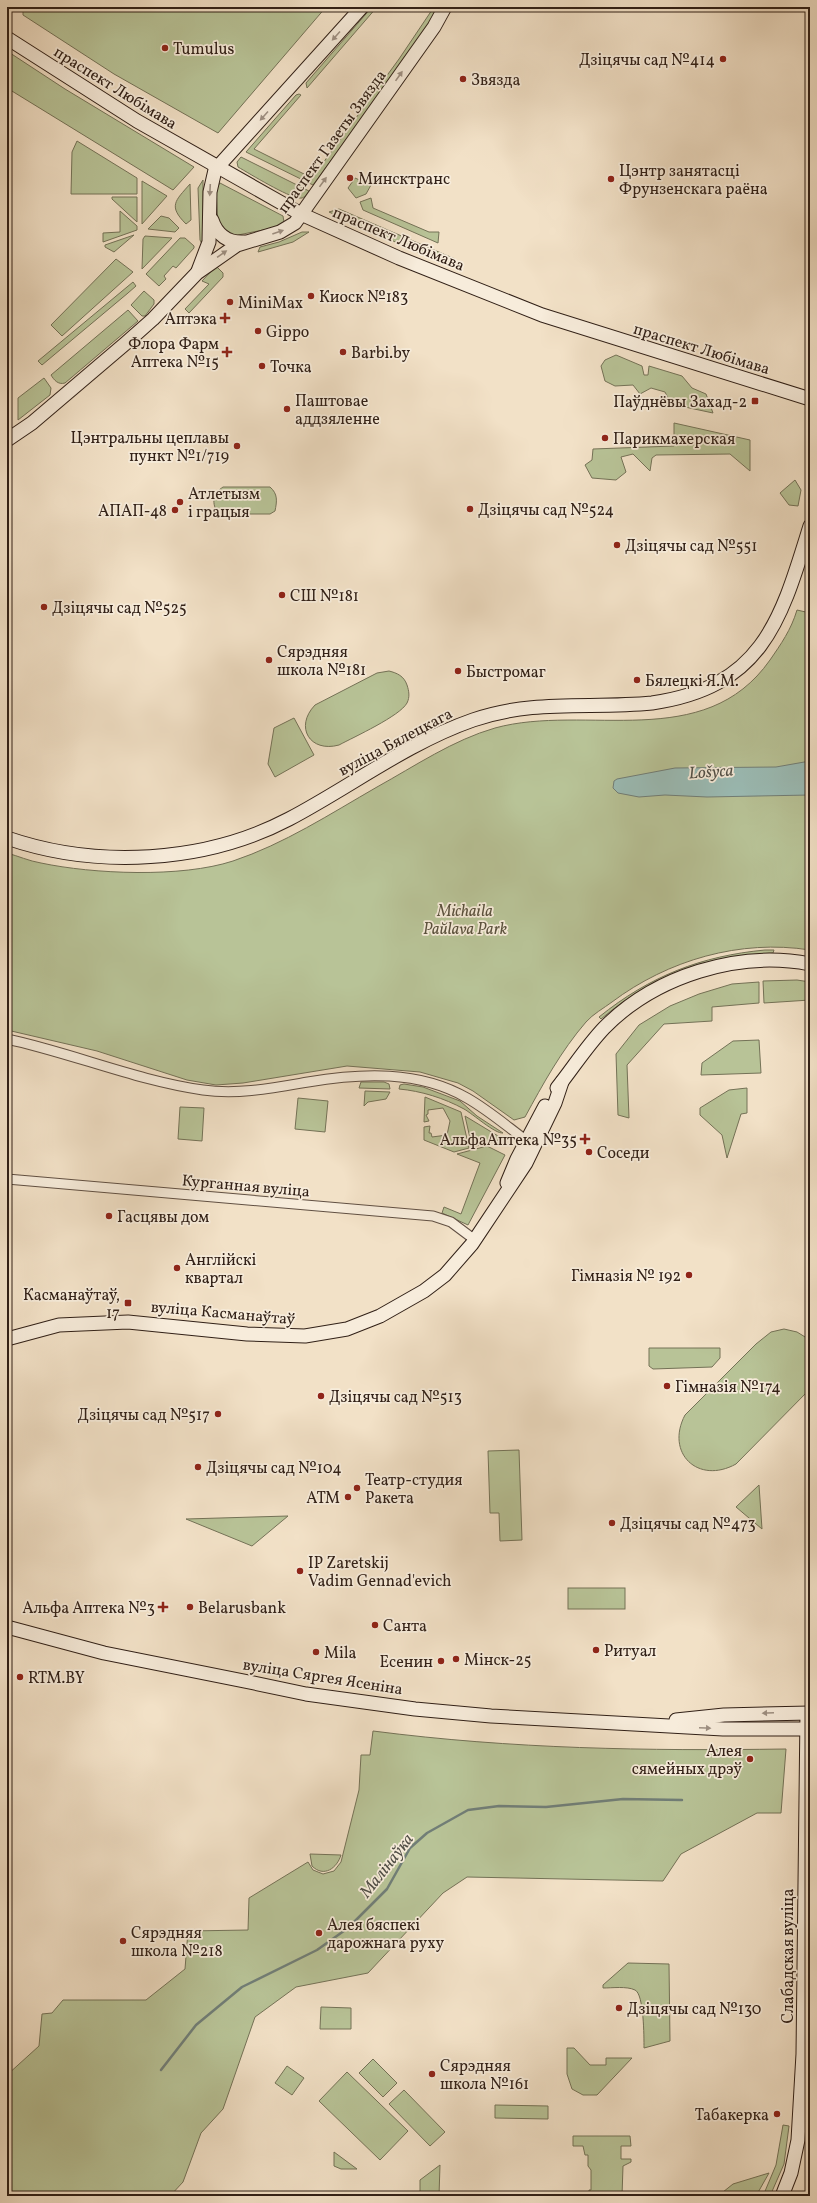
<svg xmlns="http://www.w3.org/2000/svg" width="817" height="2203" viewBox="0 0 817 2203" font-family="Vollkorn,serif">
<style>
.green{fill:#b8c397;stroke:#747257}
.water{fill:#9bbdb7;stroke:#717e77}
.lines{fill:none;stroke-linecap:round;stroke-linejoin:round}
.stream{stroke:#717e77;stroke-width:2.5}
.street-casing{stroke:#615043;stroke-width:11}
.secondary-casing{stroke:#312017;stroke-width:15}
.street{stroke:#f7ecdb;stroke-width:9}
.secondary{stroke:#f7ecdb;stroke-width:13}
.oneway{fill:#9e9083}
.poi-dot{fill:#8f2418;stroke:#f7ecdb;stroke-width:1.5}
.labels{text-anchor:middle;stroke-width:3.5;stroke-linejoin:round;paint-order:stroke}
.poi-label{font-size:16px;fill:#312017;stroke:#f7ecdb;text-anchor:start}
.street-label{font-size:16px;fill:#312017;stroke:#f7ecdb}
.park-label{font-size:16px;font-style:italic;fill:#5a513d;stroke:#f7ecdb}
.water-label{font-size:17px;font-style:italic;fill:#514f47;stroke:#f7ecdb}
</style>
<rect width="100%" height="100%" fill="#f2e1c7"/>
<filter id="stains"><feTurbulence type="fractalNoise" baseFrequency=".005" numOctaves="4"/><feColorMatrix values="0 0 0 0 .2 0 0 0 0 .09 0 0 0 0 .02 0 0 0 .5 -.17"/></filter>
<radialGradient id="worn" r=".72"><stop offset=".6" stop-color="#630" stop-opacity="0"/><stop offset="1" stop-color="#630" stop-opacity=".3"/></radialGradient>
<!-- green -->
<g class="green">
<polygon points="23,7 326,7 218,133 114,74 23,15"/>
<polygon points="372,7 377,7 307,88 306,83"/>
<polygon points="434,7 440,7 415,46 313,185 246,152 296,95 299,94 301,95 254,149 312,178 399,59"/>
<polygon points="7,51 65,89 194,167 173,190 7,88"/>
<polygon points="77,141 137,178 137,194 71,194 72,152"/>
<path d="M241,157L309,191C306,195 304,199 299,198C288,197 250,174 238,167L237,162Z"/>
<polygon points="355,178 371,185 366,194 356,198 348,188"/>
<polygon points="203,180 203,240 202,244 200,240 198,188"/>
<polygon points="142,181 167,196 142,224"/>
<polygon points="220,183 283,216 284,222 273,228 233,236 218,223 216,189"/>
<path d="M190,184L191,220L186,224C168,206 175,201 190,184Z"/>
<polygon points="112,197 137,197 137,222 112,199"/>
<polygon points="371,198 373,208 429,232 439,232 438,243 363,210 360,202"/>
<polygon points="339,209 455,259 453,263 433,259 329,212"/>
<polygon points="120,211 137,226 137,230 103,242 103,233 120,232"/>
<polygon points="161,216 169,218 179,228 175,232 148,229"/>
<polygon points="302,232 309,232 293,242 258,252 260,247 279,242"/>
<polygon points="134,235 114,252 105,247 105,245"/>
<polygon points="145,236 172,238 142,269 143,239"/>
<polygon points="180,238 185,238 194,246 194,248 176,268 173,266 164,276 166,279 159,286 146,274"/>
<polygon points="116,259 133,272 62,336 51,325"/>
<polygon points="216,266 223,273 223,277 189,313 185,309 209,284 202,281"/>
<polygon points="133,282 136,286 128,293 42,365 38,361"/>
<polygon points="144,291 154,300 154,304 145,316 142,316 131,305"/>
<path d="M128,310L138,321L65,383C58,385 54,380 51,375Z"/>
<polygon points="616,355 642,366 644,375 648,375 649,366 682,376 692,388 706,394 713,413 671,404 665,392 651,388 640,394 633,385 615,386 605,381 601,366 605,360"/>
<polygon points="44,378 51,388 50,395 18,420 18,398"/>
<polygon points="674,423 750,440 750,471 730,454 656,455 652,458 650,471 633,454 621,457 626,472 616,480 592,478 585,465 592,460 593,449 674,446"/>
<polygon points="795,480 801,490 798,506 789,505 780,493"/>
<path d="M223,487H270C278,494 277,501 275,511L270,514H225L217,512C211,501 214,493 223,487Z"/>
<path d="M797,610L810,613V950C740,939 668,960 612,1002C604,1008 593,1014 586,1022C561,1051 543,1084 525,1117L514,1120L473,1091L458,1083L420,1072L347,1066L243,1083L216,1085L187,1080L97,1051L7,1030V853C18,856 29,861 41,863C93,874 181,878 233,861C284,844 330,814 377,787C415,766 453,740 495,728C586,703 704,754 770,660C781,644 791,630 797,610Z"/>
<path d="M389,671C397,673 404,676 407,685C409,691 410,697 407,703C400,716 354,737 339,745C310,753 294,727 315,705L377,673Z"/>
<polygon points="294,718 314,755 275,777 268,764 274,728"/>
<path d="M765,950H774L773,953C704,957 655,974 601,1019L599,1017C650,976 701,956 765,950Z"/>
<polygon points="797,980 810,982 810,1000 764,1003 763,981"/>
<polygon points="759,982 759,1003 712,1007 712,1021 664,1024 627,1065 629,1118 618,1115 616,1054 639,1025 670,1006 699,994 732,984"/>
<polygon points="759,1040 761,1073 701,1075 702,1063 733,1041"/>
<polygon points="361,1082 384,1082 389,1084 390,1089 359,1088"/>
<path d="M404,1084L423,1087L460,1101L477,1116L503,1133C495,1134 473,1114 464,1109C444,1098 421,1091 399,1089L400,1085Z"/>
<polygon points="747,1088 747,1113 741,1114 727,1158 722,1135 700,1115 700,1108 729,1090"/>
<polygon points="365,1091 390,1092 386,1099 368,1102 364,1106"/>
<polygon points="425,1097 461,1112 469,1148 454,1152 424,1140 424,1127 430,1126 429,1133 431,1133 432,1137 447,1135 450,1121 443,1108 428,1110 428,1114 426,1115 429,1121 424,1122"/>
<polygon points="298,1098 328,1101 325,1132 295,1129"/>
<polygon points="180,1107 204,1108 202,1141 178,1139"/>
<polygon points="465,1116 503,1139 472,1147"/>
<polygon points="487,1146 505,1155 468,1225 442,1213 444,1207 461,1214 480,1163 457,1154"/>
<path d="M784,1329L797,1332L810,1340V1389L736,1464C698,1485 665,1453 685,1415L756,1344L771,1332Z"/>
<polygon points="649,1348 720,1348 720,1358 712,1367 653,1369 649,1366"/>
<polygon points="519,1450 522,1540 500,1541 499,1513 490,1513 488,1451"/>
<polygon points="759,1485 762,1529 736,1507"/>
<polygon points="288,1516 252,1546 186,1519"/>
<rect x="568" y="1588" width="57" height="21"/>
<path d="M373,1731C513,1749 646,1751 786,1749L781,1813H757L681,1854L663,1881L467,1877L443,1893L368,1973L296,1987L255,2017L223,2109L201,2133L183,2182L170,2196H7V2075L39,2046L42,2014L52,2013L63,2000H146L185,1969L188,1931L248,1930L249,1898L308,1862L313,1870L323,1874L334,1871L341,1862L359,1790L361,1755H370Z"/>
<path d="M310,1854L341,1855C337,1868 324,1878 312,1866Z"/>
<path d="M628,1963L669,1964L670,2041L644,2048C644,2037 644,1994 635,1990C627,1986 612,1988 603,1988V1985Z"/>
<polygon points="321,2007 351,2008 351,2029 320,2029"/>
<polygon points="567,2048 574,2048 590,2065 606,2065 606,2058 632,2058 597,2095 583,2095 572,2089 567,2074"/>
<polygon points="373,2059 397,2083 383,2097 359,2073"/>
<polygon points="287,2066 304,2078 292,2095 275,2083"/>
<polygon points="347,2072 408,2131 380,2160 319,2101"/>
<polygon points="404,2090 445,2132 430,2146 389,2104"/>
<polygon points="495,2105 548,2106 548,2119 495,2118"/>
<polygon points="783,2125 789,2126 784,2164 770,2196 763,2196 776,2165"/>
<polygon points="573,2136 630,2136 631,2146 621,2146 621,2159 631,2159 631,2162 623,2166 622,2196 589,2196 589,2190 591,2190 591,2170 588,2166 588,2155 585,2155 583,2146 573,2146"/>
<polygon points="334,2152 357,2169 341,2169 334,2166"/>
<polygon points="440,2165 439,2196 420,2196 420,2180"/>
<polygon points="769,2173 756,2196 718,2196 733,2184"/>
</g>
<!-- water -->
<polygon class="water" points="810,761 810,795 707,797 665,795 639,797 618,793 613,788 614,781 617,779 675,768 776,767"/>
<g class="lines">
<!-- stream -->
<polyline class="stream" points="161,2070 196,2025 242,1987 317,1950 348,1928 387,1889 410,1848 427,1833 468,1810 499,1806 546,1807 623,1799 682,1800"/>
<!-- street casing -->
<g class="street-casing">
<g id="street">
<path d="M7,1039C72,1053 138,1081 203,1090C238,1095 273,1088 308,1082C361,1073 419,1070 467,1098C490,1111 510,1129 531,1144"/>
<polyline points="7,1179 433,1216 451,1222 475,1240"/>
</g>
</g>
<!-- secondary casing -->
<g class="secondary-casing">
<g id="secondary">
<polyline points="7,38 137,121 301,214 399,258 542,315 810,399"/>
<path d="M212,220C217,235 228,243 244,242"/>
<polyline points="198,271 209,242 210,192 215,170 362,7"/>
<polyline points="7,440 32,423 126,343 153,319 197,273 237,245 280,232 295,223 434,27 445,7"/>
<path d="M7,838C97,869 205,863 289,819C350,787 407,743 473,720C534,699 589,709 652,703C763,687 781,620 810,526"/>
<path d="M557,1088C573,1068 586,1047 604,1028C655,976 738,950 810,964"/>
<polyline points="507,1183 517,1159 545,1106"/>
<polyline points="7,1339 59,1325 128,1322 247,1334 305,1336 347,1329 380,1316 424,1291 445,1275 472,1244 526,1163 555,1103 562,1082"/>
<polyline points="7,1627 104,1653 254,1683 306,1694 415,1709 491,1716 723,1729 810,1729"/>
<polyline points="676,1720 724,1715 810,1713"/>
<polyline points="782,2196 791,2173 798,2140 803,2054 807,1713"/>
</g>
</g>
<!-- street -->
<use href="#street" class="street"/>
<!-- secondary -->
<use href="#secondary" class="secondary"/>
</g>
<!-- one-way arrows -->
<defs><path id="oneway-solid" d="M-6-.8H1V-3.2L6.5 0L1 3.2V.8H-6Z"/></defs>
<g class="oneway">
<use href="#oneway-solid" transform="translate(336 36) rotate(132)"/>
<use href="#oneway-solid" transform="translate(399 76) rotate(-55)"/>
<use href="#oneway-solid" transform="translate(264 116) rotate(132)"/>
<use href="#oneway-solid" transform="translate(323 182) rotate(-54)"/>
<use href="#oneway-solid" transform="translate(210 190) rotate(93)"/>
<use href="#oneway-solid" transform="translate(278 232) rotate(-19)"/>
<use href="#oneway-solid" transform="translate(222 254) rotate(-35)"/>
<use href="#oneway-solid" transform="translate(768 1713) rotate(178)"/>
<use href="#oneway-solid" transform="translate(705 1728) rotate(3)"/>
</g>
<!-- markers -->
<g class="poi-dot">
<circle cx="165" cy="48" r="4"/>
<circle cx="723" cy="59" r="4"/>
<circle cx="463" cy="79" r="4"/>
<circle cx="350" cy="178" r="4"/>
<circle cx="611" cy="179" r="4"/>
<circle cx="311" cy="296" r="4"/>
<circle cx="230" cy="302" r="4"/>
<path d="M223 312h4v4h4v4h-4v4h-4v-4h-4v-4h4z"/>
<circle cx="258" cy="331" r="4"/>
<path d="M225 346h4v4h4v4h-4v4h-4v-4h-4v-4h4z"/>
<circle cx="343" cy="352" r="4"/>
<circle cx="262" cy="366" r="4"/>
<rect x="751" y="397" width="8" height="8" rx="2"/>
<circle cx="287" cy="409" r="4"/>
<circle cx="605" cy="438" r="4"/>
<circle cx="237" cy="446" r="4"/>
<circle cx="180" cy="502" r="4"/>
<circle cx="470" cy="509" r="4"/>
<circle cx="175" cy="510" r="4"/>
<circle cx="617" cy="545" r="4"/>
<circle cx="282" cy="595" r="4"/>
<circle cx="44" cy="607" r="4"/>
<circle cx="269" cy="660" r="4"/>
<circle cx="458" cy="671" r="4"/>
<circle cx="637" cy="680" r="4"/>
<path d="M583 1133h4v4h4v4h-4v4h-4v-4h-4v-4h4z"/>
<circle cx="589" cy="1152" r="4"/>
<circle cx="109" cy="1216" r="4"/>
<circle cx="177" cy="1268" r="4"/>
<circle cx="689" cy="1275" r="4"/>
<rect x="124" y="1299" width="8" height="8" rx="2"/>
<circle cx="667" cy="1386" r="4"/>
<circle cx="321" cy="1396" r="4"/>
<circle cx="218" cy="1414" r="4"/>
<circle cx="198" cy="1467" r="4"/>
<circle cx="357" cy="1488" r="4"/>
<circle cx="348" cy="1497" r="4"/>
<circle cx="612" cy="1523" r="4"/>
<circle cx="300" cy="1571" r="4"/>
<path d="M161 1601h4v4h4v4h-4v4h-4v-4h-4v-4h4z"/>
<circle cx="190" cy="1607" r="4"/>
<circle cx="375" cy="1625" r="4"/>
<circle cx="596" cy="1650" r="4"/>
<circle cx="316" cy="1652" r="4"/>
<circle cx="456" cy="1659" r="4"/>
<circle cx="441" cy="1661" r="4"/>
<circle cx="20" cy="1677" r="4"/>
<circle cx="750" cy="1759" r="4"/>
<circle cx="319" cy="1933" r="4"/>
<circle cx="123" cy="1941" r="4"/>
<circle cx="619" cy="2008" r="4"/>
<circle cx="432" cy="2074" r="4"/>
<circle cx="777" cy="2114" r="4"/>
</g>
<g class="labels">
<!-- poi labels -->
<g class="poi-label">
<text x="173" y="54">Tumulus</text>
<text x="715" y="65" text-anchor="end">Дзіцячы сад №414</text>
<text x="471" y="85">Звязда</text>
<text x="619" y="176">Цэнтр занятасці<tspan x="619" dy="18">Фрунзенскага раёна</tspan></text>
<text x="358" y="184">Минсктранс</text>
<text x="319" y="302">Киоск №183</text>
<text x="238" y="308">MiniMax</text>
<text x="217" y="324" text-anchor="end">Аптэка</text>
<text x="266" y="337">Gippo</text>
<text x="219" y="349" text-anchor="end">Флора Фарм<tspan x="219" dy="18">Аптека №15</tspan></text>
<text x="351" y="358">Barbi.by</text>
<text x="270" y="372">Точка</text>
<text x="295" y="406">Паштовае<tspan x="295" dy="18">аддзяленне</tspan></text>
<text x="747" y="407" text-anchor="end">Паўднёвы Захад-2</text>
<text x="229" y="443" text-anchor="end">Цэнтральны цеплавы<tspan x="229" dy="18">пункт №1/719</tspan></text>
<text x="613" y="444">Парикмахерская</text>
<text x="188" y="499">Атлетызм<tspan x="188" dy="18">і грацыя</tspan></text>
<text x="478" y="515">Дзіцячы сад №524</text>
<text x="167" y="516" text-anchor="end">АПАП-48</text>
<text x="625" y="551">Дзіцячы сад №551</text>
<text x="290" y="601">СШ №181</text>
<text x="52" y="613">Дзіцячы сад №525</text>
<text x="277" y="657">Сярэдняя<tspan x="277" dy="18">школа №181</tspan></text>
<text x="466" y="677">Быстромаг</text>
<text x="645" y="686">Бялецкі Я.М.</text>
<text x="577" y="1145" text-anchor="end">АльфаАптека №35</text>
<text x="597" y="1158">Соседи</text>
<text x="117" y="1222">Гасцявы дом</text>
<text x="185" y="1265">Англійскі<tspan x="185" dy="18">квартал</tspan></text>
<text x="681" y="1281" text-anchor="end">Гімназія № 192</text>
<text x="120" y="1300" text-anchor="end">Касманаўтаў,<tspan x="120" dy="18">17</tspan></text>
<text x="675" y="1392">Гімназія №174</text>
<text x="329" y="1402">Дзіцячы сад №513</text>
<text x="210" y="1420" text-anchor="end">Дзіцячы сад №517</text>
<text x="206" y="1473">Дзіцячы сад №104</text>
<text x="365" y="1485">Театр-студия<tspan x="365" dy="18">Ракета</tspan></text>
<text x="340" y="1503" text-anchor="end">АТМ</text>
<text x="620" y="1529">Дзіцячы сад №473</text>
<text x="308" y="1568">IP Zaretskij<tspan x="308" dy="18">Vadim Gennad'evich</tspan></text>
<text x="155" y="1613" text-anchor="end">Альфа Аптека №3</text>
<text x="198" y="1613">Belarusbank</text>
<text x="383" y="1631">Санта</text>
<text x="604" y="1656">Ритуал</text>
<text x="324" y="1658">Mila</text>
<text x="464" y="1665">Мінск-25</text>
<text x="433" y="1667" text-anchor="end">Есенин</text>
<text x="28" y="1683">RTM.BY</text>
<text x="742" y="1756" text-anchor="end">Алея<tspan x="742" dy="18">сямейных дрэў</tspan></text>
<text x="327" y="1930">Алея бяспекі<tspan x="327" dy="18">дарожнага руху</tspan></text>
<text x="131" y="1938">Сярэдняя<tspan x="131" dy="18">школа №218</tspan></text>
<text x="627" y="2014">Дзіцячы сад №130</text>
<text x="440" y="2071">Сярэдняя<tspan x="440" dy="18">школа №161</tspan></text>
<text x="769" y="2120" text-anchor="end">Табакерка</text>
</g>
<!-- street labels -->
<g class="street-label">
<text transform="translate(116 87) rotate(32)" y="6">праспект Любімава</text>
<text transform="translate(331 141) rotate(-54)" y="6">праспект Газеты Звязда</text>
<text transform="translate(399 238) rotate(23)" y="6">праспект Любімава</text>
<text transform="translate(702 348) rotate(17)" y="6">праспект Любімава</text>
<text transform="translate(395 741) rotate(-28)" y="6">вуліца Бялецкага</text>
<text transform="translate(246 1185) rotate(5)" y="6">Курганная вуліца</text>
<text transform="translate(223 1312) rotate(5)" y="6">вуліца Касманаўтаў</text>
<text transform="translate(323 1676) rotate(9)" y="6">вуліца Сяргея Ясеніна</text>
<text transform="translate(787 1956) rotate(-90)" y="6">Слабадская вуліца</text>
</g>
<!-- park labels -->
<g class="park-label">
<text x="465" y="916">Michaila<tspan x="465" dy="18">Paŭlava Park</tspan></text>
</g>
<!-- water labels -->
<g class="water-label">
<text transform="translate(711 771) rotate(-4)" y="6">Lošyca</text>
<text transform="translate(386 1865) rotate(-52)" y="6">Малінаўка</text>
</g>
</g>
<!-- margin -->
<rect width="817" height="2203" fill="none" stroke="#f2e1c7" stroke-width="24"/>
<rect x="8" y="8" width="801" height="2187" fill="none" stroke="#312017" stroke-width="2"/>
<rect x="12" y="12" width="793" height="2179" fill="none" stroke="#312017"/>
<rect width="100%" height="100%" filter="url(#stains)"/>
<rect width="100%" height="100%" fill="url(#worn)"/>
</svg>
